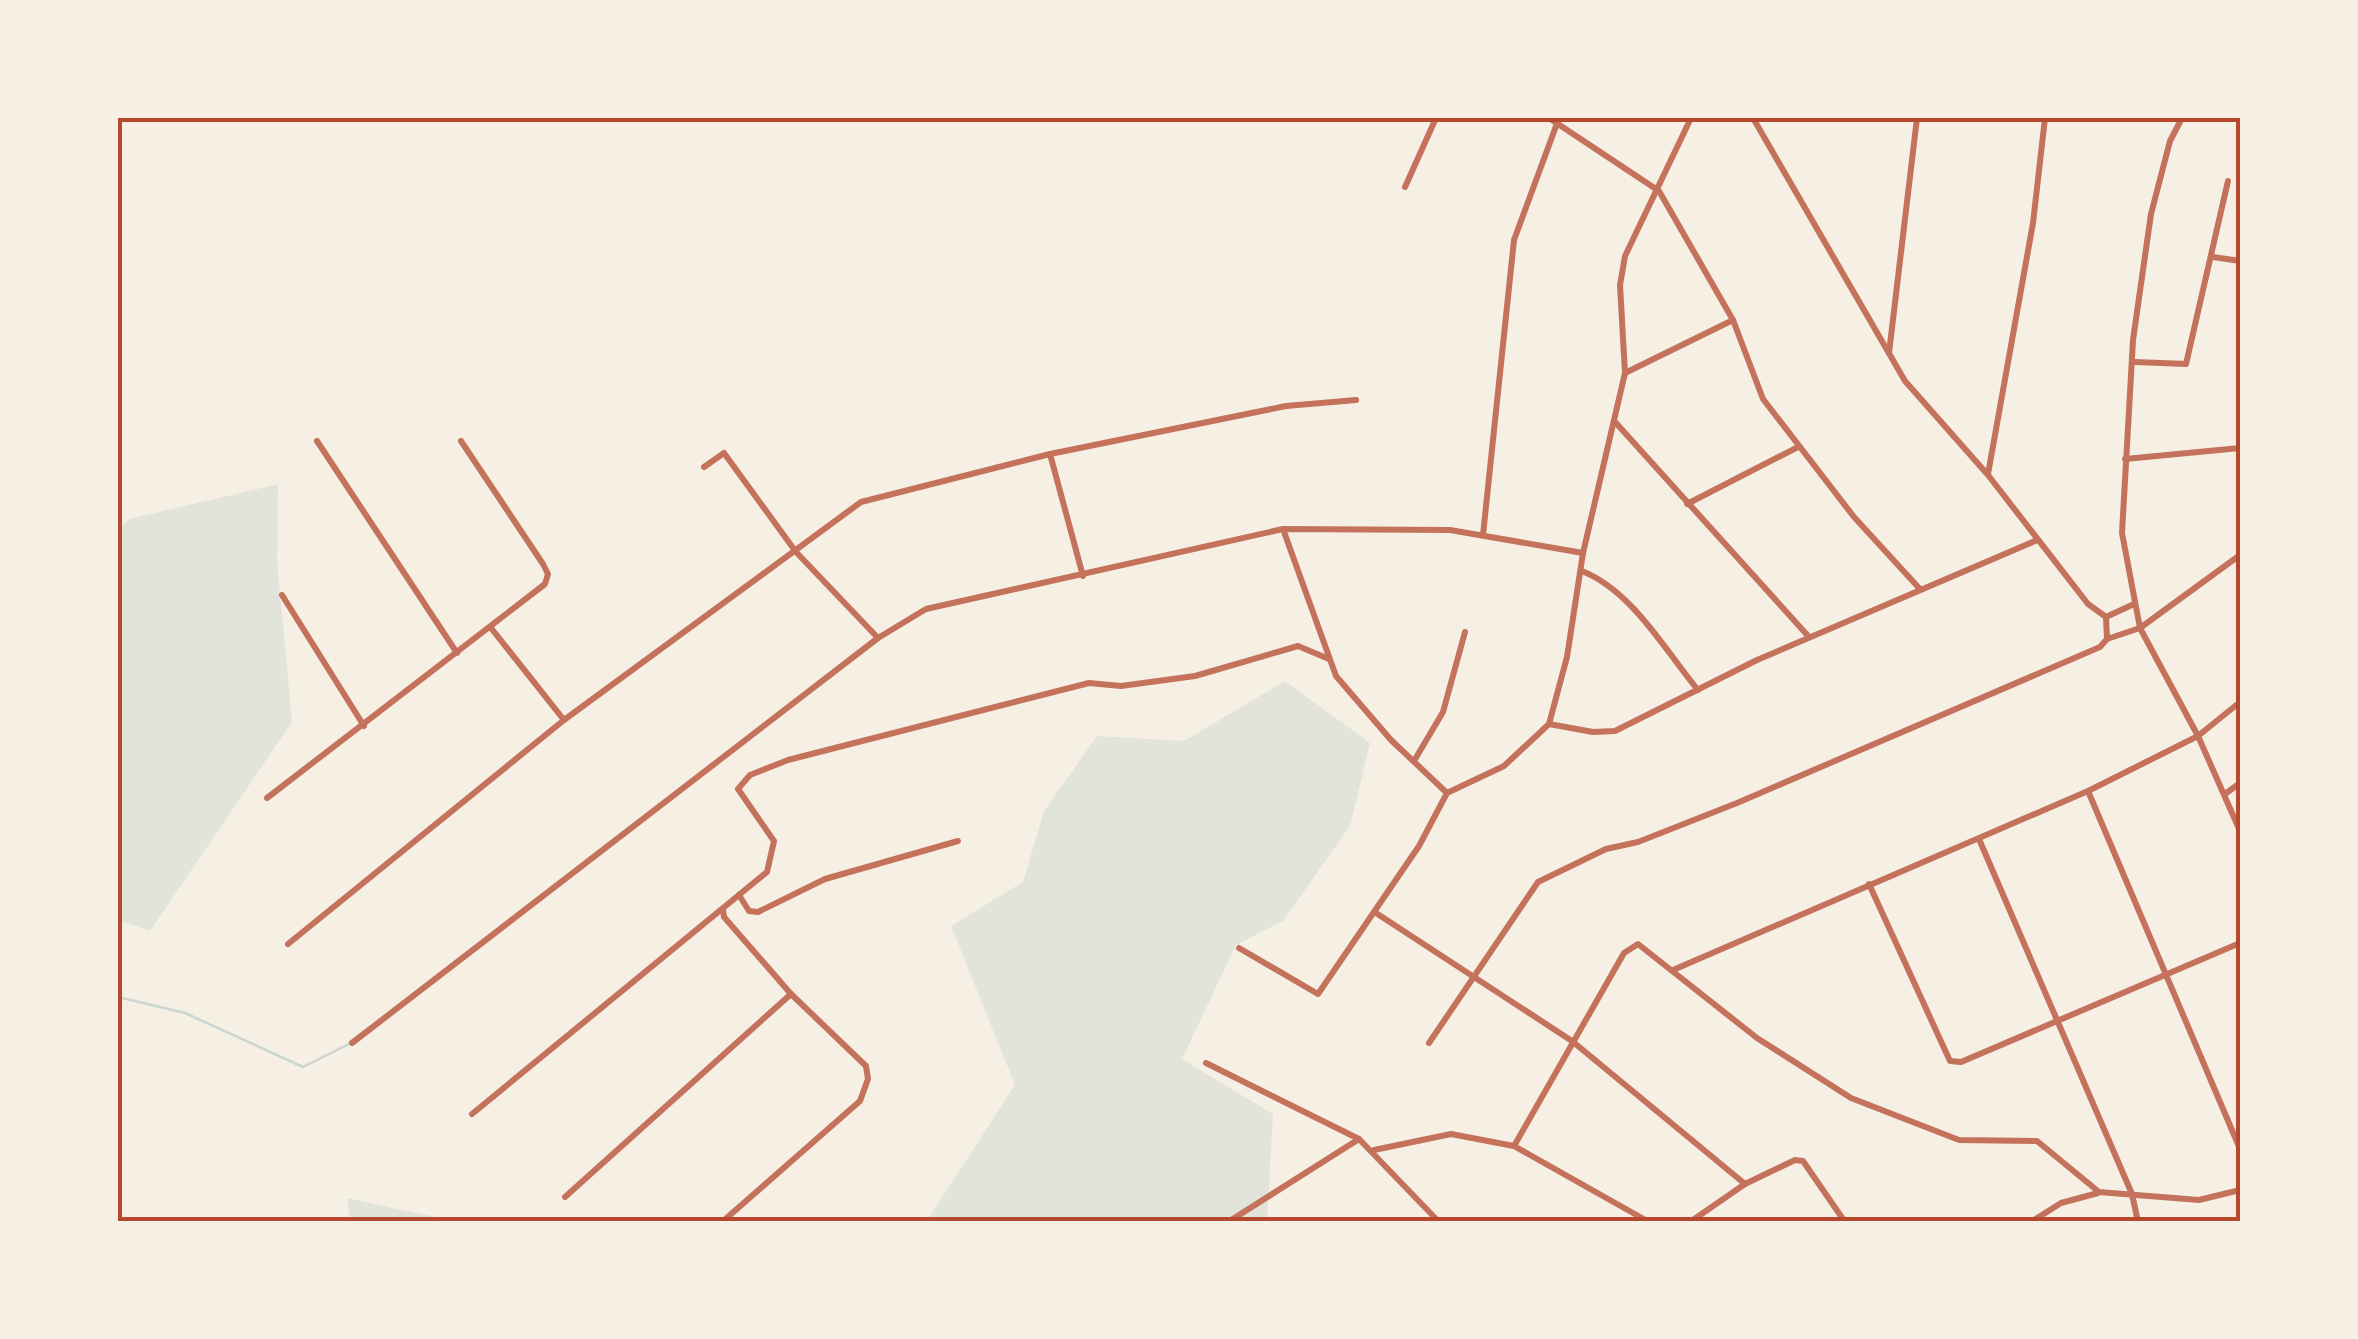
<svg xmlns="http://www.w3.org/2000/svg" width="2358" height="1339" viewBox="0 0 2358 1339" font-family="'IBM Plex Sans',sans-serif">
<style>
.green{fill:#e2e4dc}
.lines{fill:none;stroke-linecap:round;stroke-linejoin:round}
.stream{stroke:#c9d6d2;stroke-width:2.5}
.minor{stroke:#c5725c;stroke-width:6}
.neatline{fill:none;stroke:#b5482f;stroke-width:4}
</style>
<rect width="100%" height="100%" fill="#f6efe4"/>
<!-- green -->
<g class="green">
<polygon points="278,484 277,560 292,722 150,931 118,920 118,531 129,519"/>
<polygon points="1285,681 1370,743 1350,826 1283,921 1236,945 1182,1059 1273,1114 1267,1221 926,1222 1015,1085 951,926 1023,882 1044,811 1097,736 1184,741"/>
<polygon points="347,1198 454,1221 350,1221"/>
</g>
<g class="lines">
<!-- stream -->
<polyline class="stream" points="118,997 185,1013 303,1067 351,1043"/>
<!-- minor -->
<g class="minor">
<polyline points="1549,118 1659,191 1733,320 1763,399 1854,517 1919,588"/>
<polyline points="1753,118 1905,381 1988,475 2088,604 2106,617 2134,604"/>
<polyline points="2182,118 2170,141 2151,214 2133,340 2122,533 2140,628 2198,736 2240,831"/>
<polyline points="1405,187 1436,118"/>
<polyline points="2213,257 2240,261"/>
<polyline points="1889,353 1917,118"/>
<polyline points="2135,362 2186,364 2228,181"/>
<polyline points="1625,373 1733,320"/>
<polyline points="1616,423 1809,637"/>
<polyline points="317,441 457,653"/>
<polyline points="1050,454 1083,576"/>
<polyline points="2125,459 2240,448"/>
<polyline points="704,467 724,453 796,552 878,638"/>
<polyline points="1988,474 2033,223 2045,118"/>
<polyline points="1687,504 1798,447"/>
<polyline points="1283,529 1336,676 1391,740 1447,793"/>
<polyline points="1483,535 1514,240 1559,118"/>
<path d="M1582,571C1632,591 1665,650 1698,690"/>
<polyline points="282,595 364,726"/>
<polyline points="491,628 564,720"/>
<polyline points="2107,639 2140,628 2240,555"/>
<polyline points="1549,724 1593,732 1615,731 1757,660 2035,541"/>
<polyline points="1414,761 1443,712 1465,632"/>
<polyline points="2088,791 2240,1149"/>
<polyline points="2225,794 2240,783"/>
<polyline points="267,798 545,584 548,574 543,564 461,441"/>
<polyline points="1979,839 2132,1194 2138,1222"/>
<polyline points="1869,884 1950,1061 1961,1062 2240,943"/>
<polyline points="739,895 749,911 758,912 825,879 958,841"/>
<polyline points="1376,913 1572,1041 1745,1184"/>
<polyline points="288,944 564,720 861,502 1050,454 1286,406 1356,400"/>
<polyline points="1239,948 1318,994 1419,846 1447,793 1504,766 1549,724 1567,657 1583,553 1625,373 1620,285 1625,256 1691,118"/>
<polyline points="1673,970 2088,791 2198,736 2240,702"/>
<polyline points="352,1043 878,638 926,609 1283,529 1450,530 1583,553"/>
<polyline points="1429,1043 1538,882 1606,849 1638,842 1737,803 2100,647 2107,639 2106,617"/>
<polyline points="1206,1063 1359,1139 1439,1222"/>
<polyline points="472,1114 767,872 774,841 738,789 750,775 788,760 1089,683 1121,686 1195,676 1298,646 1329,659"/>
<polyline points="1514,1146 1624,953 1638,944 1757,1038 1851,1098 1959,1140 2037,1141 2099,1192 2199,1200 2240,1190"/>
<polyline points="1374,1150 1451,1134 1514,1146 1649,1222"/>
<polyline points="565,1197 791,994"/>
<polyline points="722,1222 860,1101 868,1079 866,1066 791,994 724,917 723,910"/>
<polyline points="1228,1222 1359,1139"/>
<polyline points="1690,1222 1745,1184 1795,1160 1803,1161 1845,1222"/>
<polyline points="2031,1222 2061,1203 2098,1193"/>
</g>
</g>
<!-- border -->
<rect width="2358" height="1339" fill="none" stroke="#f6efe4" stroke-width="240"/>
<rect x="120" y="120" width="2118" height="1099" class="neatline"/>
</svg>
